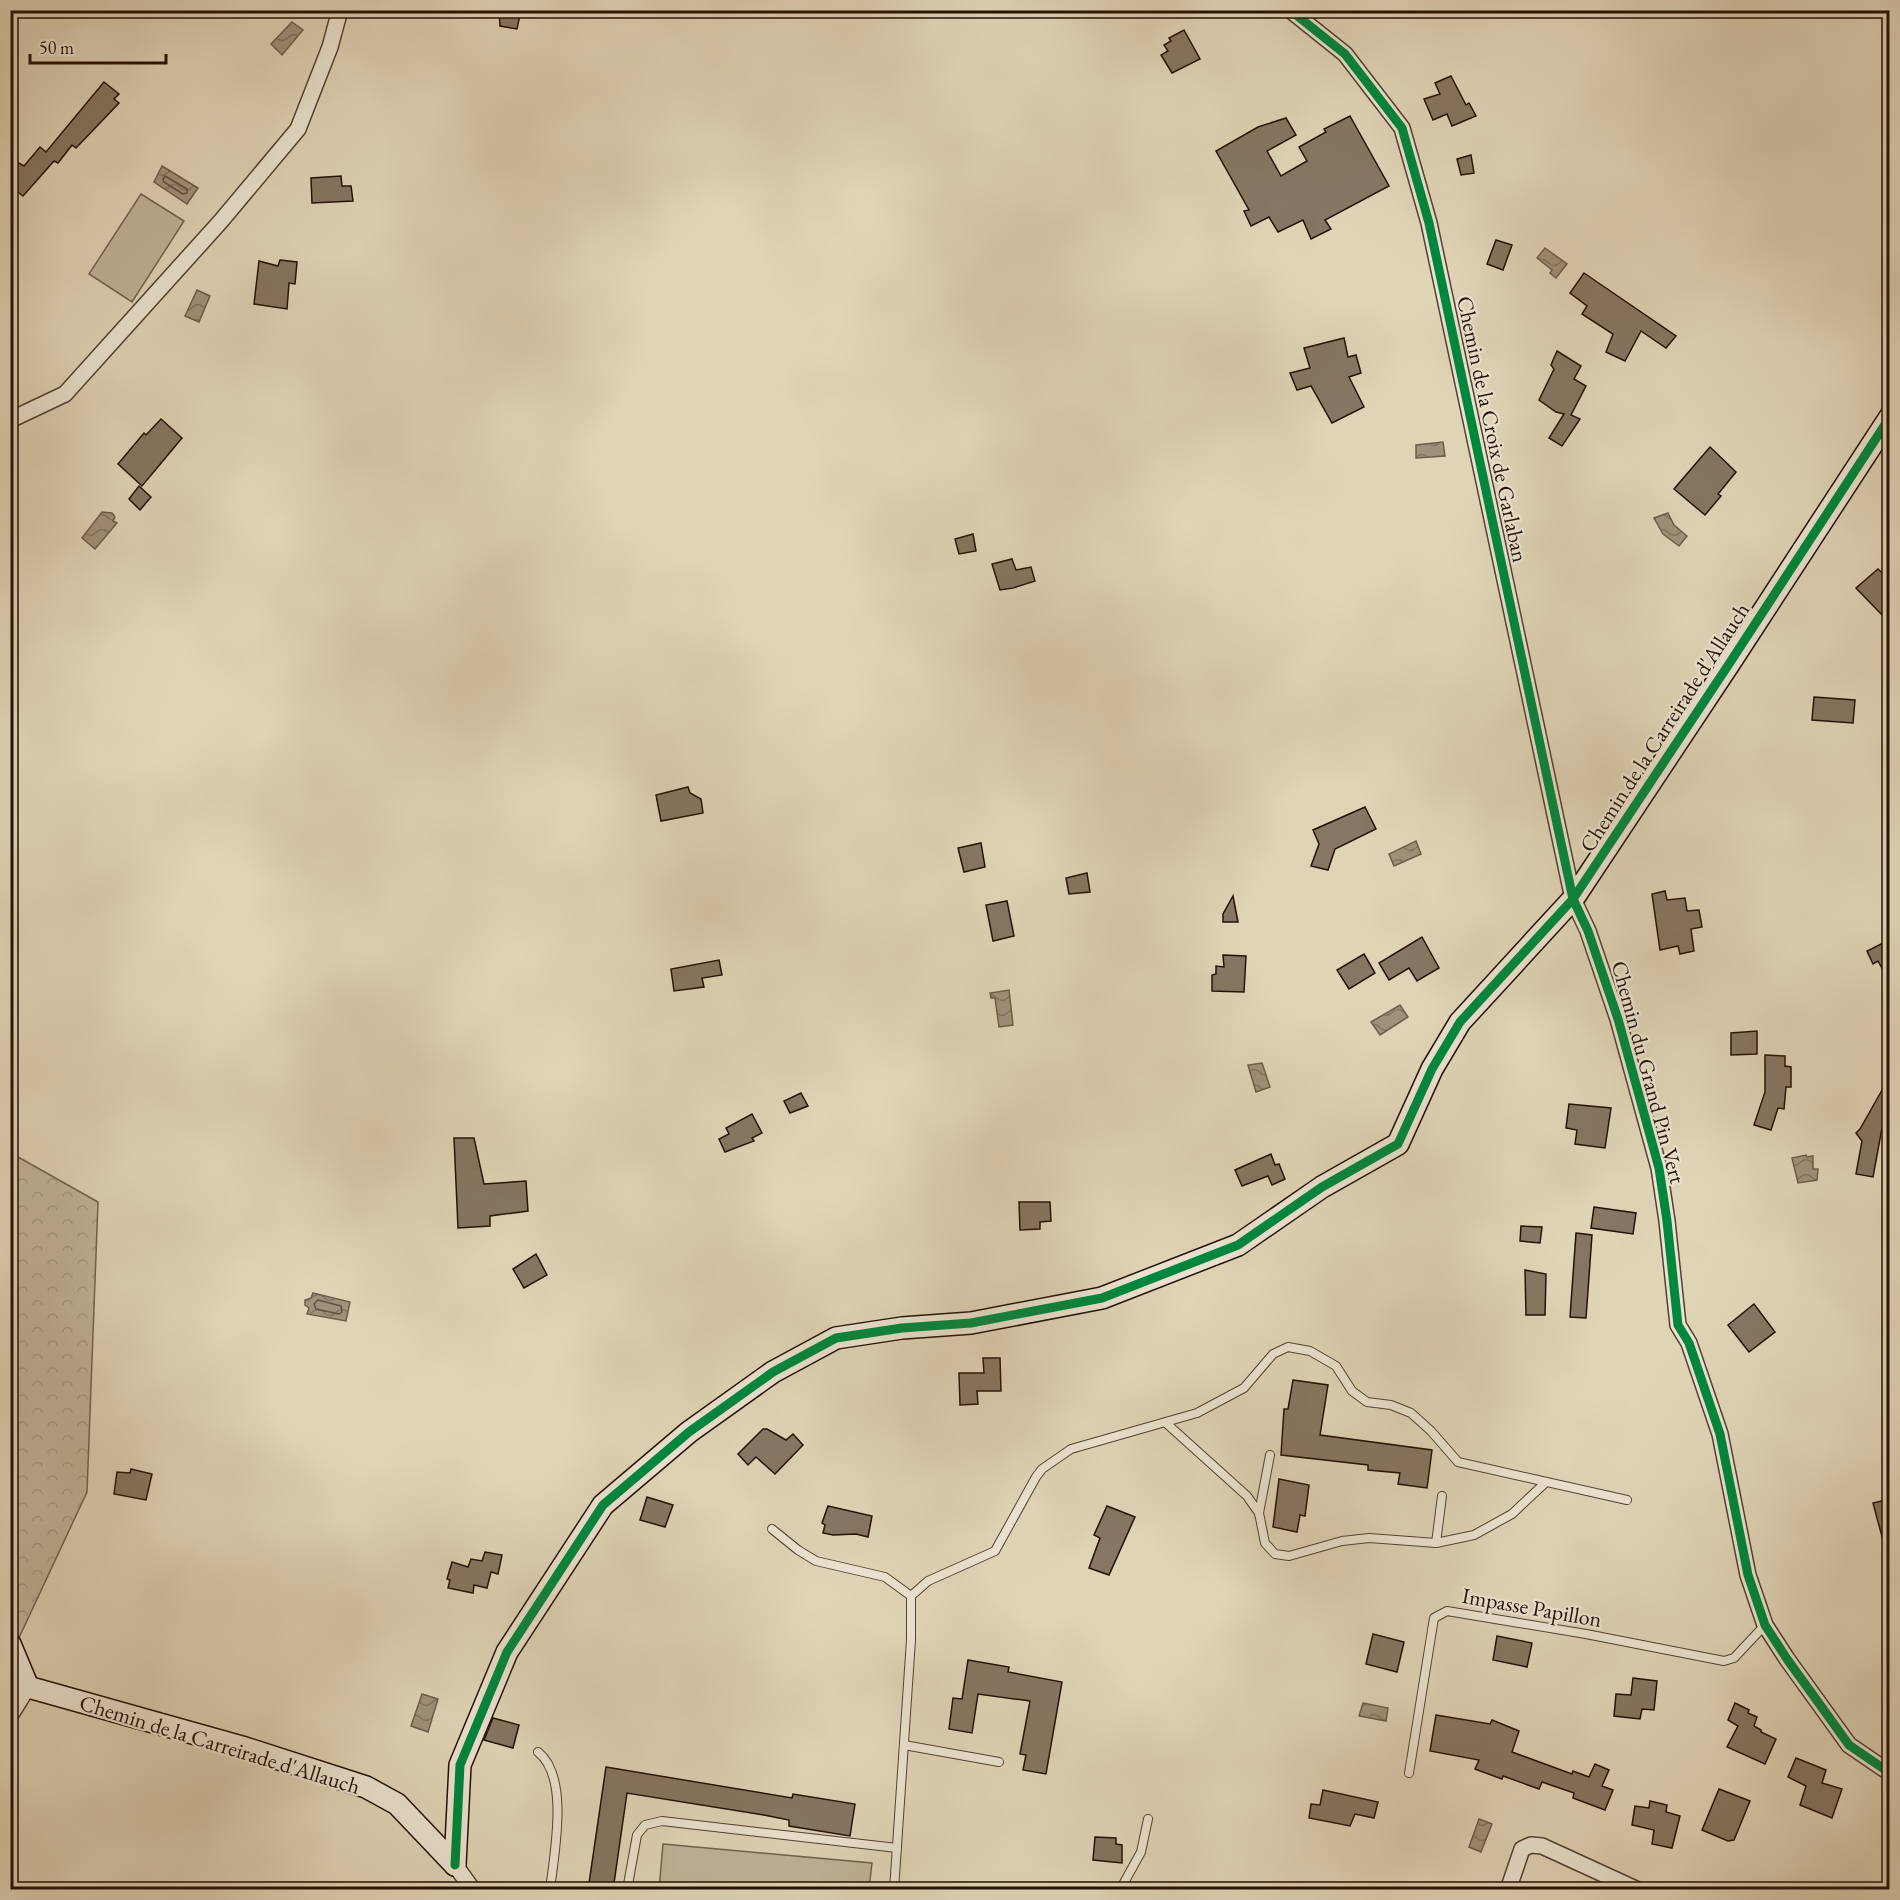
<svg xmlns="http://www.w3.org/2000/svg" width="1900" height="1900" viewBox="0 0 1900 1900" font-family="'EB Garamond',serif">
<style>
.forest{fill:url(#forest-crowns);stroke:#72624f;stroke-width:1.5}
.pitch{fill:#c0b399;stroke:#72624f;stroke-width:1.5}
.water{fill:url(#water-waves);stroke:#6e5d4b;stroke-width:1.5}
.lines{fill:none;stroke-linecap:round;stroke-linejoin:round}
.shore{stroke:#625040;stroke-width:1.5}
.building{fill:#867662;stroke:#241005;stroke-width:1.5}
.lane-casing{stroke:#534132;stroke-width:10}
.street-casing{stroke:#534132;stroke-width:18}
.secondary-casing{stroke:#241005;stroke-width:24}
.lane{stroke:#ebe3d0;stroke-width:8}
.street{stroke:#ebe3d0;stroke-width:15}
.secondary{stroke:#ebe3d0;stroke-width:21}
.cycleway-casing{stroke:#ebe3d0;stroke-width:13}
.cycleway{stroke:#00873e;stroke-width:9}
.labels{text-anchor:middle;stroke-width:4.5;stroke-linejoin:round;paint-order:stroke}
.street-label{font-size:22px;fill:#241005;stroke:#ebe3d0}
</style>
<defs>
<pattern id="forest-crowns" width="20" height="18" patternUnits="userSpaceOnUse" patternTransform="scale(1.5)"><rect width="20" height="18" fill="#c0b399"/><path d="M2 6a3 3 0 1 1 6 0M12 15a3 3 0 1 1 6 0" fill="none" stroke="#a59982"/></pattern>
<pattern id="water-waves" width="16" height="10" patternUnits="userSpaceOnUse" patternTransform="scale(1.5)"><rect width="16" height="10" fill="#a0917a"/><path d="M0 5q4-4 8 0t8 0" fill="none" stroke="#827562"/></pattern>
</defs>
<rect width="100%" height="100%" fill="#e0d4b7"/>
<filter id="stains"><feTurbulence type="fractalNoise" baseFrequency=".00333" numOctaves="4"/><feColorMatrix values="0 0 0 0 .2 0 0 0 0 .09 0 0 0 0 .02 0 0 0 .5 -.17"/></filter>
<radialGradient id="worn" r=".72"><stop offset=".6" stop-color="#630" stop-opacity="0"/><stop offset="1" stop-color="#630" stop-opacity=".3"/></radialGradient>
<!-- forest -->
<polygon class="forest" points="11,1153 98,1202 87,1492 11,1655"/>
<!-- pitch -->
<g class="pitch">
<polygon points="141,194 184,221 132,302 89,274"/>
<polygon points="663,1844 872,1863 869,1889 659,1889"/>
</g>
<!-- water -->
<g class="water">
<polygon points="292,22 303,30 282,55 271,44"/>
<polygon points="162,166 198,188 187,204 154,182"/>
<polygon points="1545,248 1567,264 1556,278 1550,273 1552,270 1537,258"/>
<polygon points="197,290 210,296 199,322 185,316"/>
<polygon points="1443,442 1445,456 1416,458 1416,445"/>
<polygon points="102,512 112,513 115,517 113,521 117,523 95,549 82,538"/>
<polygon points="1668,513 1674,525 1687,536 1679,546 1663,534 1654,518"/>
<polygon points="1416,841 1421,854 1394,866 1389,854"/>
<polygon points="1009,990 1013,1025 999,1027 995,998 991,998 990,993"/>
<polygon points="1400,1005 1408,1017 1380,1035 1371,1022"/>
<polygon points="1262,1063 1270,1087 1256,1092 1248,1065"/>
<polygon points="1806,1155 1807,1157 1813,1156 1813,1169 1818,1169 1817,1180 1798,1183 1792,1158"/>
<polygon points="313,1293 350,1302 346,1321 307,1314 309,1308 305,1305 305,1300 311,1298"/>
<polygon points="422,1694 438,1699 428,1732 411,1726"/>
<polygon points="1363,1703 1388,1708 1386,1721 1359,1716"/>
<polygon points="1479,1819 1492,1824 1481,1852 1469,1847"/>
</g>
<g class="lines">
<!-- shore -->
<g class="shore">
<polygon points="165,176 187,189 187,193 183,194 164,182 163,179"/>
<polygon points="318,1300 341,1306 342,1312 339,1314 316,1309 314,1304"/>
</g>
</g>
<!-- building -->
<g class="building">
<polygon points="499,10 521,10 517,29 500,26"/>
<polygon points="1184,30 1200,59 1172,73 1161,55 1168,51 1164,45 1171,41 1169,38"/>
<polygon points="1451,76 1466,105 1469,103 1476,116 1452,126 1447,114 1433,120 1424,99 1440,94 1435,83"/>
<polygon points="104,82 119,94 114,99 119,103 76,148 72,145 58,163 54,161 23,196 10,186 10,158 24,166 40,147 46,152"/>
<polygon points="1350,116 1389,186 1325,220 1331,229 1311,239 1303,220 1278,232 1269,217 1251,226 1244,211 1249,210 1216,151 1258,127 1286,118 1296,135 1267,151 1281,176 1307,161 1299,147 1326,132 1324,129"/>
<polygon points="1471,155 1474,173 1461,175 1457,159"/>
<polygon points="341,176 342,186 351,186 353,201 312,203 311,178"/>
<polygon points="1496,240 1512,245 1503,270 1487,264"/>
<polygon points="280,260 297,262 295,284 289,283 287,309 254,304 259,261 278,266"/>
<polygon points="1584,273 1676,336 1666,348 1641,331 1625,361 1606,352 1613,334 1582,314 1587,306 1570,293"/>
<polygon points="1344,338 1348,357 1356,355 1361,373 1349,377 1364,407 1332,423 1311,386 1297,390 1290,373 1310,368 1304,348"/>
<polygon points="1557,351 1581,366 1574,379 1586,386 1571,415 1580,419 1562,446 1549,438 1564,414 1556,412 1539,400 1554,369 1551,365"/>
<polygon points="161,419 182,438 142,486 118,464 144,433 146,435"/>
<polygon points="1710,447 1736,472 1718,494 1721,496 1705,515 1674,489"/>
<polygon points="139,486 151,497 140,510 129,499"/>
<polygon points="973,534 976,551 959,554 955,539"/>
<polygon points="1012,559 1016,570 1031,567 1035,581 1013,588 1000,590 992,564"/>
<polygon points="1878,569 1890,580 1890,609 1883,616 1856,588"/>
<polygon points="1814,697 1855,700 1853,723 1812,720"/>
<polygon points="688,787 690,793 701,799 703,813 661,821 656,795"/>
<polygon points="1365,807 1376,829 1335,849 1328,870 1311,866 1319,844 1313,830"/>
<polygon points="981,843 985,867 964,872 958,848"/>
<polygon points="1087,873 1090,892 1069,894 1066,878"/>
<polygon points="1665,891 1667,900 1685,898 1687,911 1699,910 1702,927 1691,929 1694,951 1680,954 1678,946 1660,950 1652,894"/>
<polygon points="1233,896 1238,922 1223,922 1223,914"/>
<polygon points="1007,901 1014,936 993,941 986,905"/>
<polygon points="1422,937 1439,968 1417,981 1409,968 1389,980 1379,963"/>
<polygon points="1885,942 1890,951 1890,983 1878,961 1873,964 1867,951"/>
<polygon points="1364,954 1375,973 1349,989 1337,970"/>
<polygon points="1223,955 1246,956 1244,992 1212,991 1212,975 1216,974 1216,966 1224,967"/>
<polygon points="719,960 722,975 702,978 704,987 674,991 671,969"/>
<polygon points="1757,1031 1757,1054 1731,1055 1731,1033"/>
<polygon points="1765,1055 1785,1056 1785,1066 1791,1067 1791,1087 1786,1087 1784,1109 1778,1108 1771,1130 1754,1125 1765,1092"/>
<polygon points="1890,1076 1890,1116 1882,1128 1873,1177 1856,1174 1862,1141 1856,1133 1860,1129"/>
<polygon points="801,1093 808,1106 790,1113 784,1101"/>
<polygon points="1569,1104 1611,1108 1605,1148 1575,1144 1577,1130 1566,1128"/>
<polygon points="752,1114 762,1133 752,1138 754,1141 725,1152 719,1139 729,1134 726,1128"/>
<polygon points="454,1138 474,1138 484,1184 526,1181 528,1211 490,1216 490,1226 458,1228"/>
<polygon points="1271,1154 1275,1165 1279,1164 1285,1179 1272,1185 1268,1176 1242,1186 1235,1170"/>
<polygon points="1019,1202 1050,1202 1051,1221 1040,1222 1040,1229 1020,1230"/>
<polygon points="1594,1207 1636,1213 1633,1234 1591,1228"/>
<polygon points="1521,1226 1542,1227 1540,1243 1520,1241"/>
<polygon points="1576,1233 1592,1235 1586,1318 1570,1317"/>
<polygon points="536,1254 547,1275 524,1288 513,1269"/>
<polygon points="1525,1270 1546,1274 1545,1315 1526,1315"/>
<polygon points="1754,1304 1775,1332 1749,1352 1728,1325"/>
<polygon points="983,1358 1000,1358 1001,1391 977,1391 978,1404 960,1405 959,1373 984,1373"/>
<polygon points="1293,1380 1328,1385 1320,1435 1432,1450 1427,1488 1398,1484 1400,1473 1368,1470 1368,1465 1281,1455 1284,1409 1288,1409"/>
<polygon points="763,1429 767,1429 786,1440 793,1434 803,1445 775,1474 756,1457 748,1465 738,1454"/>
<polygon points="131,1469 152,1474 146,1500 114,1494 117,1472 130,1473"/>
<polygon points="1279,1479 1309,1485 1305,1516 1300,1515 1297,1532 1273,1527"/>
<polygon points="647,1497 673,1505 665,1527 640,1520"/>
<polygon points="1890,1499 1890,1547 1885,1548 1873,1503"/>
<polygon points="828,1506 872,1516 868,1537 856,1534 833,1535 823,1533 825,1525 822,1523"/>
<polygon points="1107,1506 1135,1517 1109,1575 1089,1568 1100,1538 1094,1535"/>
<polygon points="485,1552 502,1555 498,1574 491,1572 487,1588 474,1585 473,1593 448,1588 450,1580 447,1579 452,1562 468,1567 471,1559 482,1561"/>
<polygon points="1373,1634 1404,1642 1397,1672 1366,1664"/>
<polygon points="1497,1636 1532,1643 1527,1667 1493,1660"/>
<polygon points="968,1660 1009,1667 1008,1672 1062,1682 1046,1774 1023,1770 1026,1755 1020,1754 1030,1701 978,1694 972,1733 949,1729 953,1698 962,1699"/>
<polygon points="1633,1678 1657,1681 1654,1710 1642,1709 1640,1719 1614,1716 1616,1694 1631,1695"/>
<polygon points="1735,1703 1749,1710 1748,1713 1757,1717 1754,1726 1761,1730 1761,1732 1776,1739 1765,1764 1727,1747 1738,1726 1728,1720"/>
<polygon points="1436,1715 1490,1724 1492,1720 1519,1731 1512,1752 1572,1774 1573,1771 1589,1777 1595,1764 1609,1770 1602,1786 1613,1790 1605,1810 1573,1798 1574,1793 1542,1782 1539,1789 1503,1776 1502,1779 1475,1769 1479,1760 1430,1751"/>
<polygon points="493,1718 519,1725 513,1748 484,1740"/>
<polygon points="1796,1758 1826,1770 1822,1783 1842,1789 1832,1818 1800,1805 1806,1786 1788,1777"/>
<polygon points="606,1767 792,1798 793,1794 855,1804 850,1836 789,1826 789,1820 764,1815 627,1793 613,1890 588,1890"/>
<polygon points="1719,1789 1750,1801 1734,1840 1728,1841 1702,1830"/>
<polygon points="1323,1790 1378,1802 1374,1818 1355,1814 1350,1826 1309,1818 1311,1804 1320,1805"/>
<polygon points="1650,1801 1667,1805 1666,1812 1680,1816 1672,1848 1652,1844 1654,1830 1632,1825 1635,1806 1649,1808"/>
<polygon points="1095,1837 1116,1838 1116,1844 1122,1845 1122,1863 1093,1860"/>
</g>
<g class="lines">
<!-- lane casing -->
<g class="lane-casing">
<g id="lane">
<polyline points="1166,1423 1247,1496 1259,1513 1265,1543 1275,1554 1289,1556 1342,1541 1369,1538 1436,1543 1474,1535 1512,1514 1545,1483"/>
<polyline points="1259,1513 1270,1455"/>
<polyline points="772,1529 798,1550 816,1561 885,1577 911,1596"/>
<polyline points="1436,1543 1442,1496"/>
<polyline points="904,1745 999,1762"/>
<path d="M538,1752C570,1777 554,1854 550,1890"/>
<polyline points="1409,1773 1434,1618 1447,1611 1586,1634 1724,1661 1734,1658 1765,1625"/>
<polyline points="627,1890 637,1835 645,1825 662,1821 897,1848"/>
<polyline points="894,1890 911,1640 911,1596 928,1581 995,1551 1036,1477 1042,1469 1071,1449 1197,1413 1244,1388 1273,1354 1288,1347 1310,1351 1336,1366 1352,1391 1367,1402 1391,1405 1411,1413 1431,1431 1458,1462 1627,1500"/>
<polyline points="1120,1890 1141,1852 1148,1819"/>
</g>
</g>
<!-- street casing -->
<g class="street-casing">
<g id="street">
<polyline points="1290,10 1345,54 1402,128 1429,223 1573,899 1588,931 1618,1019 1659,1168 1667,1221 1678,1325 1689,1343 1720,1434 1748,1575 1765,1625 1787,1659 1849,1745 1890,1773"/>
<polyline points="10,420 65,394 221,221 298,129 330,47 340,10"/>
<polyline points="10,1716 28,1687"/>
<polyline points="455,1865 473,1890"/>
<polyline points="1508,1890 1522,1849 1531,1845 1542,1846 1638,1890"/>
</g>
</g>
<!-- secondary casing -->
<g class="secondary-casing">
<g id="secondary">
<polyline points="10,1644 28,1687 242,1747 366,1787 397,1804 455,1865"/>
<polyline points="455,1865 460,1765 507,1652 603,1505 689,1432 773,1372 836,1338 902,1328 971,1323 1102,1298 1238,1245 1322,1187 1398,1144 1432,1069 1460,1022 1573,899 1729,664 1890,417"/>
</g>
</g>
<!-- lane -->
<use href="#lane" class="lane"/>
<!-- street -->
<use href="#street" class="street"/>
<!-- secondary -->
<use href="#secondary" class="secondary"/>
<!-- cycleway casing -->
<g class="cycleway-casing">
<g id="cycleway">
<polyline points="1290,10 1345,54 1402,128 1429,223 1573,899 1588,931 1618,1019 1659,1168 1667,1221 1678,1325 1689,1343 1720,1434 1748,1575 1765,1625 1787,1659 1849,1745 1890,1773"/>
<polyline points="455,1865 460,1765 507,1652 603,1505 689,1432 773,1372 836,1338 902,1328 971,1323 1102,1298 1238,1245 1322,1187 1398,1144 1432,1069 1460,1022 1573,899 1729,664 1890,417"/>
</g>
</g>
<!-- cycleway -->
<use href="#cycleway" class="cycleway"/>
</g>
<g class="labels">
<!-- street labels -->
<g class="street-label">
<text transform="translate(1493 429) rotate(78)" y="8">Chemin de la Croix de Garlaban</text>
<text transform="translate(1664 727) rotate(-57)" y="8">Chemin de la Carreirade d'Allauch</text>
<text transform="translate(1649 1072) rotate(75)" y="8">Chemin du Grand Pin Vert</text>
<text transform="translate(1532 1607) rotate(10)" y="8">Impasse Papillon</text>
<text transform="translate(220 1744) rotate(17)" y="8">Chemin de la Carreirade d'Allauch</text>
</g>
</g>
<!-- margin -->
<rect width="1900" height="1900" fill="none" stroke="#e0d4b7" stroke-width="36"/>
<rect x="12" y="12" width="1876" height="1876" fill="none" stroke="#241005" stroke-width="3"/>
<rect x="18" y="18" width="1864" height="1864" fill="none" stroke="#241005" stroke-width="1.5"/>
<!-- scale -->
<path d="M30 54v9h136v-9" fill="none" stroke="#241005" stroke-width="3"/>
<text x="39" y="54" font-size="18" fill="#241005" stroke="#ebe3d0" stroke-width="4.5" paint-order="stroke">50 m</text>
<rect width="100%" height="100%" filter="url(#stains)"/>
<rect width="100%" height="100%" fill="url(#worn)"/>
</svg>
